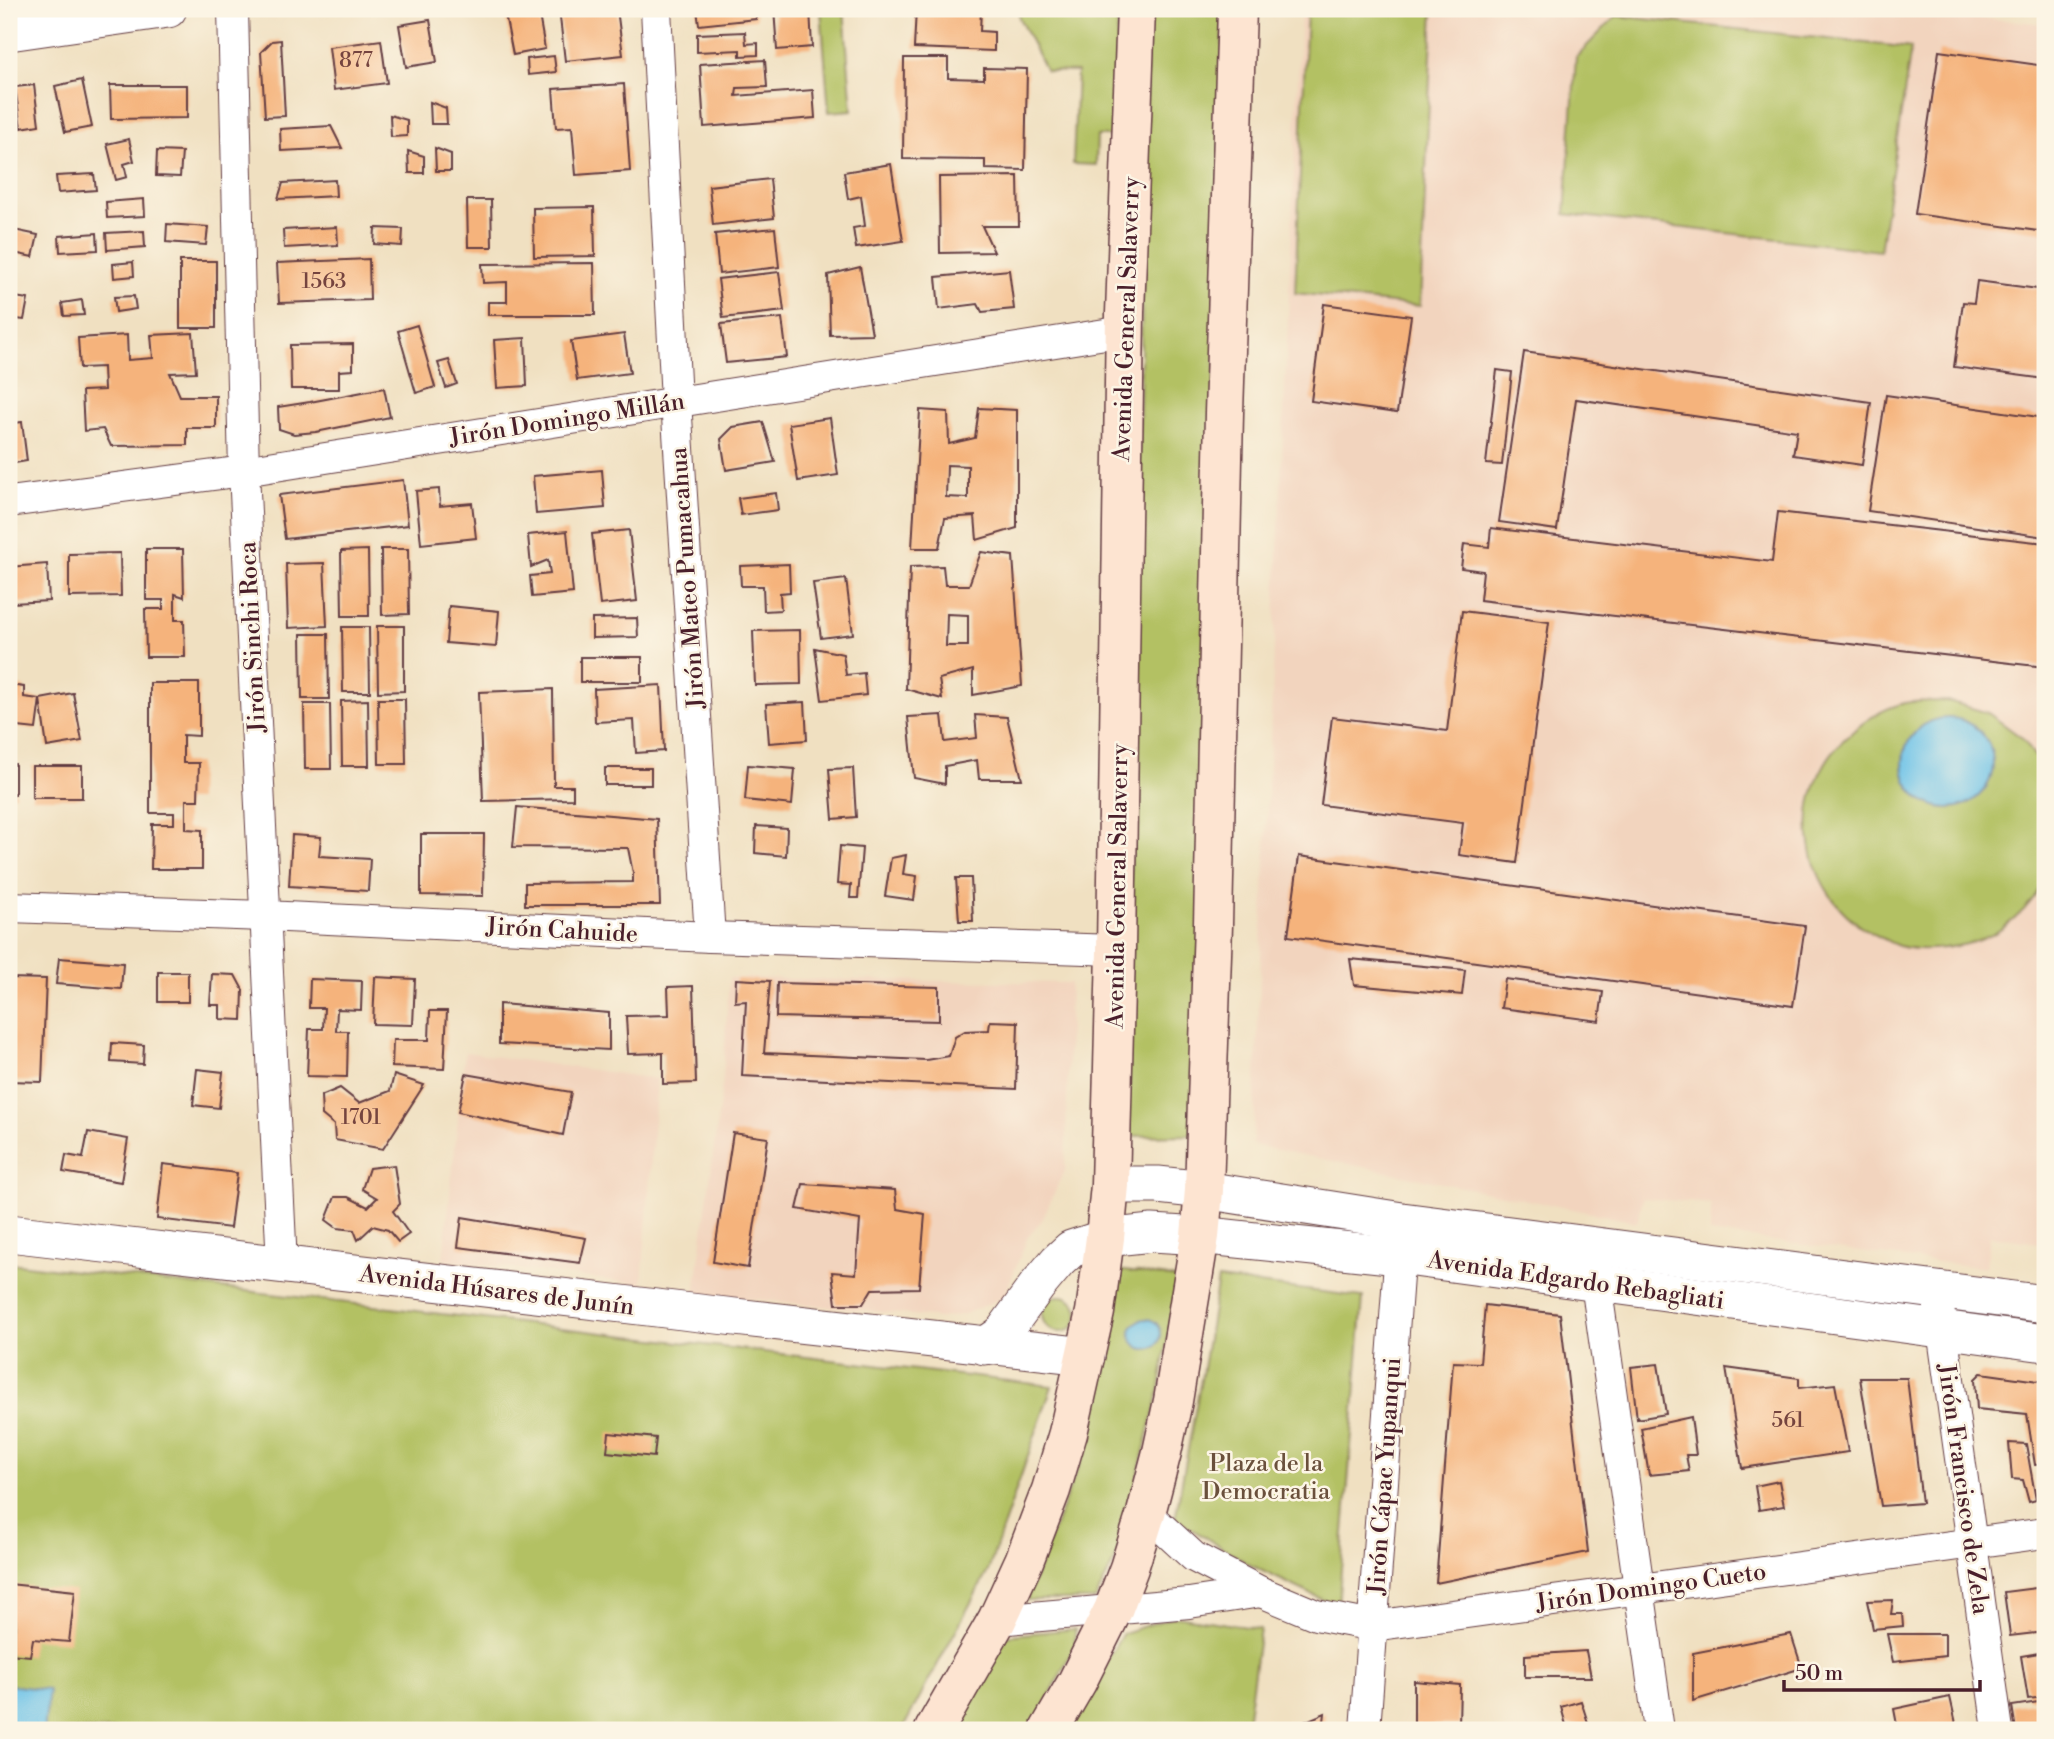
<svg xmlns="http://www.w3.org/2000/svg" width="2054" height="1739" viewBox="0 0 2054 1739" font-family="'Libre Bodoni',serif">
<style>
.built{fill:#f2d4be}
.green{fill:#b3c163;stroke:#7e7047;stroke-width:2}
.water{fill:#6cc2e8;stroke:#5b708a;stroke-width:2}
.building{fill:#f5b37c;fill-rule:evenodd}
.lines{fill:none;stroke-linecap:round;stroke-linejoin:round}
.minor-casing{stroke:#633c42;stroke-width:32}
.tertiary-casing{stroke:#633c42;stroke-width:39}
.secondary-casing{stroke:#633c42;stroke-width:41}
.minor{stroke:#fff;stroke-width:30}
.tertiary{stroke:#fff;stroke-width:37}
.secondary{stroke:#fde4d1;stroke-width:38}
.labels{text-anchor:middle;stroke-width:5;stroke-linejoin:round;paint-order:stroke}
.number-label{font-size:21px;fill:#75443f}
.street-label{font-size:24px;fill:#4a1f2b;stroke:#fcf5e5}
.park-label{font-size:24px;fill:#6a503c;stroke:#fcf5e5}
</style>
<rect width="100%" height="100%" fill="#fcf5e5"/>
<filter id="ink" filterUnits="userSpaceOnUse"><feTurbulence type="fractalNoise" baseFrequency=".0143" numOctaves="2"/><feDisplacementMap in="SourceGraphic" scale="14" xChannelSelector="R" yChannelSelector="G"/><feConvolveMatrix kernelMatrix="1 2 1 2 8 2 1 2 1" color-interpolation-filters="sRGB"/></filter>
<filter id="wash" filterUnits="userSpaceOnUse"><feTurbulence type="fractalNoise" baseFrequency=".00686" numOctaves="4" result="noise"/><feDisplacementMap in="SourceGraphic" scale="28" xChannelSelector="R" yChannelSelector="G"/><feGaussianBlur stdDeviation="1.57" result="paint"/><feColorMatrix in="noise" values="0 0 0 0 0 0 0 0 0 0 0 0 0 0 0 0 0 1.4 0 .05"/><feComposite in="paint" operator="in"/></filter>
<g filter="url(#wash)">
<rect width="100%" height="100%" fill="#f0e0c1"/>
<!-- built -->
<g class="built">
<polygon points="1301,9 1886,9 2045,24 2045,1244 1990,1236 1986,1268 1710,1233 1711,1204 1643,1198 1637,1222 1253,1145"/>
<polygon points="729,978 1070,983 1065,1169 1042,1220 1028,1236 1004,1297 965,1314 941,1318 695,1293 723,1079"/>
<polygon points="465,1052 657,1079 642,1284 443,1260"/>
</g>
<!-- green -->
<g class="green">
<polygon points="821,9 844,9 852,110 829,112"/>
<polygon points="1019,9 1118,9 1114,136 1097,136 1096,165 1073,164 1077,72 1046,71 1019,18"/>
<polygon points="1148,9 1223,9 1198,1135 1125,1136"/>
<polygon points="1307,9 1433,9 1420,306 1295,293"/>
<polygon points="1616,16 1911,48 1880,251 1565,214 1576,57"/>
<path d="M1948,701L1988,713L2022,738L2045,771V877C2033,908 2000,937 1967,944C1945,949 1922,952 1899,946C1892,944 1886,940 1880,937C1800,900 1783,792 1850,734C1865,720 1884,708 1905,703C1918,700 1934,702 1948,701Z"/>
<polygon points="9,1263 1052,1386 988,1571 902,1730 9,1730"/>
<polygon points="1117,1270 1177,1278 1160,1388 1117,1556 1095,1600 1026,1600 1088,1442"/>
<polygon points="1218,1279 1363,1297 1338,1607 1254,1567 1175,1519 1202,1374"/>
<circle cx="1060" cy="1314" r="18"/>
<polygon points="1176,1616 1260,1629 1246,1730 1066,1730 1123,1633"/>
<polygon points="1075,1629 1075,1645 1032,1730 950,1730 1002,1636"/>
</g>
<!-- water -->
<g class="water">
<circle cx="1948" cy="763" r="45"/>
<circle cx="1146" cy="1334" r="15"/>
<polygon points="9,1685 49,1690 44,1730 9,1730"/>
</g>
<g id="blocks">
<!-- building -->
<g class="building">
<polygon points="504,9 538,9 545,49 513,55"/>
<polygon points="559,9 617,9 623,55 565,61"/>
<polygon points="697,9 755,9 756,19 699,25"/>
<polygon points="774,9 810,9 812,47 777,50"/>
<polygon points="916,9 981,9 980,31 994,32 994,51 914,48"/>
<polygon points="430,20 437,62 406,67 399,25"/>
<polygon points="745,32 746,44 758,43 758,55 740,56 740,50 697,52 697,34"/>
<polygon points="281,40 285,116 265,117 261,52 272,41"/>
<polygon points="381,40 387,83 334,90 329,47"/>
<polygon points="1939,51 2045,66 2045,232 1915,214"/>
<polygon points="554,56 556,72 528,75 527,59"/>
<polygon points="904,58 948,58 948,78 984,79 984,68 1027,69 1025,170 985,169 985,160 903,159"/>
<polygon points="765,60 767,87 737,88 736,96 813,90 815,118 704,127 700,64"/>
<polygon points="82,80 92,127 65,132 55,86"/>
<polygon points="624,84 630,171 576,175 572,127 556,128 553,89"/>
<polygon points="34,85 39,125 21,128 15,87"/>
<polygon points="110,85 187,85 187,118 111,119"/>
<polygon points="430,102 446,108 447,124 431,124"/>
<polygon points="390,115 407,120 407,136 391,137"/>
<polygon points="331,126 342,148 281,151 280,129"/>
<polygon points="129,139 134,161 124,164 127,177 116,180 107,144"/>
<polygon points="435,148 451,154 451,171 436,171"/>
<polygon points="157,151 182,152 180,177 156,176"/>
<polygon points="408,151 424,156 424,173 409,173"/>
<polygon points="891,164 903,241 856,248 853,228 865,226 861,196 848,199 844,172"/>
<polygon points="94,174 96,190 58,193 56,176"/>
<polygon points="1018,176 1019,226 982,226 994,252 940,253 939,177"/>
<polygon points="770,179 774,218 713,225 709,186"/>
<polygon points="335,180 336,196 278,199 283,183"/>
<polygon points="144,199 145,216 107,218 106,202"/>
<polygon points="467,200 491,200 492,247 468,247"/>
<polygon points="594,207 595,256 534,257 533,208"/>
<polygon points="167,224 208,227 206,245 166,242"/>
<polygon points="337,227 338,245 284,248 283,230"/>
<polygon points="375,228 403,229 402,246 374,244"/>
<polygon points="775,228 779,267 719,274 715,234"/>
<polygon points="9,229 38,235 33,257 9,252"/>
<polygon points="144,231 145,247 107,250 106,233"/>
<polygon points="97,233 98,250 60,252 59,236"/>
<polygon points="369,259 370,300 279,303 277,263"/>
<rect x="180" y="261" width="36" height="67"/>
<polygon points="133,262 134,276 114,278 113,264"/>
<polygon points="594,263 595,315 488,315 488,302 507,302 507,282 483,283 482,264"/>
<polygon points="860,267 872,334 830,335 828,275"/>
<polygon points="1009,270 1014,309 982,312 978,304 939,309 936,277"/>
<polygon points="779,272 784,311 723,318 718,279"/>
<polygon points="1977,281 2045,290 2045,379 1954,367 1963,302 1974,303"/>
<polygon points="9,296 28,299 24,320 9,318"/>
<polygon points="134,296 136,309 116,312 114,297"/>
<polygon points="82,300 84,315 64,316 62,303"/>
<polygon points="1324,304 1411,316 1397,413 1311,401"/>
<polygon points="782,318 787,357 726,363 721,324"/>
<polygon points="417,325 435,387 416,393 398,331"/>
<polygon points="193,333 196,372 170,373 180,396 216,396 216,428 187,428 187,445 111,446 103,429 84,431 82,391 104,390 103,367 80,368 78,338 127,335 128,360 153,358 151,335"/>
<polygon points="624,334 630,373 577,380 571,341"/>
<polygon points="525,338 527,386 497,388 494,340"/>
<polygon points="353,344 353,370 339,371 339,389 291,389 290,345"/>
<polygon points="1524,352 1871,402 1862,465 1793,455 1797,431 1576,399 1557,530 1499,522"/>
<polygon points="449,360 457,384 446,388 438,363"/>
<polygon points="1497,370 1512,372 1502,465 1486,464"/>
<polygon points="384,388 390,417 316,432 294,434 279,429 278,407 310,402"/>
<polygon points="1886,395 2045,418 2045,537 1868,511"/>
<path d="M979,408L1017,410V528L977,540L975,516L945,518L939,548H912L920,410L948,412L949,444L975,438ZM947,465L968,466V498L946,497Z"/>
<polygon points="830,418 838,475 798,481 789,424"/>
<polygon points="22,422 27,461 9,464 9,424"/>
<polygon points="763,422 775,462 726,470 721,439 733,427"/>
<polygon points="602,470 605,508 536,514 533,476"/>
<polygon points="403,480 408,525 285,539 279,495"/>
<polygon points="439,489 440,506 472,503 476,538 421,544 416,491"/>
<polygon points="776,493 778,510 741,515 738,498"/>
<polygon points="1778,512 2045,543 2045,667 1480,600 1483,571 1461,568 1464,544 1489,547 1491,528 1772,562"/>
<polygon points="629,530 637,601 600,605 592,534"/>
<polygon points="567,531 573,593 532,597 530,576 550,574 548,560 531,567 528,535"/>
<polygon points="146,549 183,549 184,597 175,594 175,620 184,620 185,657 146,657 145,609 163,609 163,600 146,600"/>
<polygon points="381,549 408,549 409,614 382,615"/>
<polygon points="368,550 369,616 342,616 341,551"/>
<path d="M981,552L1013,556L1022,686L973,695V670L939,679L942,699L906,689L910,567L943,566L945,585H969ZM947,614L968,615V646H946Z"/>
<polygon points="120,553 121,596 69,597 69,554"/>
<polygon points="324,563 327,626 288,628 286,564"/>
<polygon points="47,564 49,601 12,603 9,567"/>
<polygon points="789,564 790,592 780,593 781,610 764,611 763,586 741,586 740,566"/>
<polygon points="846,579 853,634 821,638 813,583"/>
<polygon points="449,606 499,611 496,647 446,643"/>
<polygon points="1462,611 1549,622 1517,863 1459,855 1463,823 1321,805 1332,717 1447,731"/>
<polygon points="637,618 638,637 592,638 592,619"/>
<polygon points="377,626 404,626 404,691 378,692"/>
<polygon points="342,627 369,627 370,692 343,692"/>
<polygon points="800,630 801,684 755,685 753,631"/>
<polygon points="301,634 328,634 329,699 302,699"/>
<polygon points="815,648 843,654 846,675 864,673 866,695 822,700"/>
<rect x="580" y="657" width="62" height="25"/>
<polygon points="150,683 199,683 199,736 183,735 183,763 199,763 198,800 186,800 186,829 202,830 202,869 151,869 152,824 174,824 174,813 150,813"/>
<polygon points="9,685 24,687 24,697 40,699 36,729 9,726"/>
<polygon points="661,685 664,751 636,753 634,720 595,722 594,689"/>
<polygon points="553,689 554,786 573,786 573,799 483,801 479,692"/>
<polygon points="73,693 82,741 47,747 40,699"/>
<polygon points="378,699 405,699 406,764 379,764"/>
<polygon points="368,700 369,766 342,766 341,701"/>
<polygon points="805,702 807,740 769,743 766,704"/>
<polygon points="304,704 330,704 331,769 305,769"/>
<polygon points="942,715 945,742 977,738 975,715 1007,717 1022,779 979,779 977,760 945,766 945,784 914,778 908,717"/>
<polygon points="9,764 15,764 15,795 9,796"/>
<polygon points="748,765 795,769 792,805 745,800"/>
<rect x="32" y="766" width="50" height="32"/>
<rect x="605" y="768" width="46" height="17"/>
<polygon points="853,768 856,817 833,819 829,769"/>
<polygon points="517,807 657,819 660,905 525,905 525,883 633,882 633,873 628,848 513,847"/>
<polygon points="756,826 787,828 786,856 755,853"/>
<polygon points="421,834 484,834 483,896 421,895"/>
<polygon points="292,835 321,837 319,856 370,859 368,891 289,886"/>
<polygon points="840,846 862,848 858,898 850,898 851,885 837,884"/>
<polygon points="906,855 903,874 917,876 914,900 885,896 891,858"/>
<polygon points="1299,856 1805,926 1793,1006 1288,936"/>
<polygon points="956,878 971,878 973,921 959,921"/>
<polygon points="59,958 123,963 121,989 56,984"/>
<polygon points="1350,959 1465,970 1462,995 1354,985"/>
<rect x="158" y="972" width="30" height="30"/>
<polygon points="212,974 235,975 243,990 242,1020 220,1019 220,1005 210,1005"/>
<polygon points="375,977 415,979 413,1025 373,1024"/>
<polygon points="9,978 46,979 42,1082 9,1081"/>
<polygon points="310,979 362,981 361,1010 337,1009 336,1031 348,1031 347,1077 307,1076 309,1029 323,1029 324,1008 309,1008"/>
<polygon points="736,979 770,981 764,1053 926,1060 949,1056 955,1037 965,1031 989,1030 990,1021 1018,1022 1016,1089 742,1076 746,1001 735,1002"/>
<polygon points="1505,979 1603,992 1599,1021 1501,1008"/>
<polygon points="777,983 939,987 939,1021 776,1017"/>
<polygon points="693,986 696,1083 663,1084 663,1053 628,1054 626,1016 669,1015 668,987"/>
<polygon points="499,1004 609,1013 609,1050 499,1044"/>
<polygon points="430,1011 447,1011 444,1069 392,1067 393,1040 429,1040"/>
<polygon points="112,1043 144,1045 143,1064 111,1062"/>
<polygon points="197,1069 223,1072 219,1108 193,1105"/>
<polygon points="466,1074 571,1092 563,1135 458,1112"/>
<polygon points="394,1075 424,1085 383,1149 335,1140 334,1125 322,1115 321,1096 340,1088 359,1103 390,1091"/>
<polygon points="88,1132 128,1139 121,1182 63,1172 66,1155 83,1158"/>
<polygon points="733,1133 768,1138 748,1268 713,1262"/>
<polygon points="163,1164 237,1173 230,1228 157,1219"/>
<polygon points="394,1165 400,1204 393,1211 409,1234 398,1242 388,1230 373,1226 358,1240 354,1230 337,1228 326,1220 335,1197 348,1197 368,1207 377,1198 362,1189 369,1168"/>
<polygon points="803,1184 895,1190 897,1209 925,1214 919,1288 872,1289 863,1304 836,1304 832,1272 856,1274 860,1220 797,1209"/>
<polygon points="462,1217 586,1238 580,1263 458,1247"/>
<polygon points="1485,1305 1560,1314 1588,1552 1436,1583 1453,1362 1480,1363"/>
<polygon points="1658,1364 1666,1414 1637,1419 1631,1367"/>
<polygon points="1726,1368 1799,1378 1799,1388 1835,1384 1848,1452 1742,1468"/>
<polygon points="1981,1373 2045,1382 2045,1464 2035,1465 2027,1414 1977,1409 1975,1379"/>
<polygon points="1860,1378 1907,1378 1922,1503 1881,1506"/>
<polygon points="1691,1417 1696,1455 1686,1455 1689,1471 1649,1475 1641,1428"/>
<polygon points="609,1433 656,1438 654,1457 607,1452"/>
<polygon points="2009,1443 2026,1444 2036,1500 2029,1502 2023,1480 2012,1479"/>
<polygon points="1779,1481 1784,1506 1759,1510 1755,1486"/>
<polygon points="9,1584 75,1591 69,1642 33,1639 30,1656 9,1654"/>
<polygon points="2045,1587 2045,1632 2010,1636 2004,1592"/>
<polygon points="1893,1600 1891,1614 1902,1614 1903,1626 1873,1629 1867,1601"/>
<polygon points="1791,1634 1802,1668 1693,1701 1693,1653"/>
<polygon points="1887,1634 1945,1634 1945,1656 1893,1662"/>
<polygon points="1586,1651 1591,1677 1525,1677 1525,1655"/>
<polygon points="2045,1652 2045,1697 2028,1699 2021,1656"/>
<polygon points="1414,1681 1460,1685 1459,1725 1414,1725"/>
<polygon points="1950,1697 1957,1728 1945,1730 1898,1730 1894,1709"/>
<polygon points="1581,1701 1589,1726 1566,1725 1561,1707"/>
<polygon points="2045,1701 2045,1730 2016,1730 2012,1706"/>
<polygon points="1325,1713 1323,1730 1303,1730 1304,1722"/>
<polygon points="228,1726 249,1729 249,1730 228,1730"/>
</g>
</g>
</g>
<g filter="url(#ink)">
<use href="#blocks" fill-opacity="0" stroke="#633c42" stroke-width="2"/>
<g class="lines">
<!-- minor casing -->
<g class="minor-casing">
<g id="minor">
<polyline points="233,9 244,471 282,1265"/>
<polyline points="656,9 676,401 710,937"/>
<polyline points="9,502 244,471 1124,331"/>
<polyline points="9,907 265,916 710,937 1116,950"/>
<polyline points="1596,1283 1659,1730"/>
<polyline points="1939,1308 1998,1730"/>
<polyline points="1146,1513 1194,1557 1261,1592 1316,1615 1373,1626 2045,1533"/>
<polyline points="997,1620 1189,1603 1261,1592"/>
<polyline points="1365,1730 1401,1235"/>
</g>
</g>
<!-- tertiary casing -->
<g class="tertiary-casing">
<g id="tertiary">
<polyline points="9,32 168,9"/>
<polyline points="1110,1185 1158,1185 1204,1190 1402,1221 2045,1304"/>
<polyline points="9,1233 717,1315 1086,1356"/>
<polyline points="985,1346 1002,1334 1037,1286 1058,1261 1071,1249 1105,1238 1152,1233 1218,1237 1399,1256 2045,1343"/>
</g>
</g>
<!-- secondary casing -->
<g class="secondary-casing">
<g id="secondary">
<polyline points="934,1730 997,1620 1024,1561 1051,1490 1068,1433 1095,1312 1105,1238 1110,1185 1116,950 1125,313 1136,9"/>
<polyline points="1049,1730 1077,1682 1113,1610 1129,1568 1146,1513 1162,1452 1173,1401 1200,1236 1204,1190 1213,925 1224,413 1237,9"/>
</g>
</g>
<!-- minor -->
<use href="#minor" class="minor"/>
<!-- tertiary -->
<use href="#tertiary" class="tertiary"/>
<!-- secondary -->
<use href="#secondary" class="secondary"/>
</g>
</g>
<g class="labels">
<!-- number labels -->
<g class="number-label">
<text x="356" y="67">877</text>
<text x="324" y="288">1563</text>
<text x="361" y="1124">1701</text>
<text x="1788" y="1427">561</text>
</g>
<!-- street labels -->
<g class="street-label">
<text transform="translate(1126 319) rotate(-88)" y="8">Avenida General Salaverry</text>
<text transform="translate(567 419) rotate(-9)" y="8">Jirón Domingo Millán</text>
<text transform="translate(687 578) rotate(-94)" y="8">Jirón Mateo Pumacahua</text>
<text transform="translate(252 637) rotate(-93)" y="8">Jirón Sinchi Roca</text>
<text transform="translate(1117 886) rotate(-89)" y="8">Avenida General Salaverry</text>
<text transform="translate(562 930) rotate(3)" y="8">Jirón Cahuide</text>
<text transform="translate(1576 1280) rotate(8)" y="8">Avenida Edgardo Rebagliati</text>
<text transform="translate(497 1290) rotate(7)" y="8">Avenida Húsares de Junín</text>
<text transform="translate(1384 1476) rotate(-86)" y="8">Jirón Cápac Yupanqui</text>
<text transform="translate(1964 1489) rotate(82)" y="8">Jirón Francisco de Zela</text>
<text transform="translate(1651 1587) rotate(-8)" y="8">Jirón Domingo Cueto</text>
</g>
<!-- park labels -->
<g class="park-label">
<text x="1266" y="1471">Plaza de la<tspan x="1266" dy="28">Democratia</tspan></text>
</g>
</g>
<!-- margin -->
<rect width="2054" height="1739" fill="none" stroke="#fcf5e5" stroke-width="35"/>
<!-- scale -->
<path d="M1784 1680v10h196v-10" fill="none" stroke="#4a1f2b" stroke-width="3.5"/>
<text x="1795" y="1680" font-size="21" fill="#4a1f2b" stroke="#fcf5e5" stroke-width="5" paint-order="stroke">50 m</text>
</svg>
